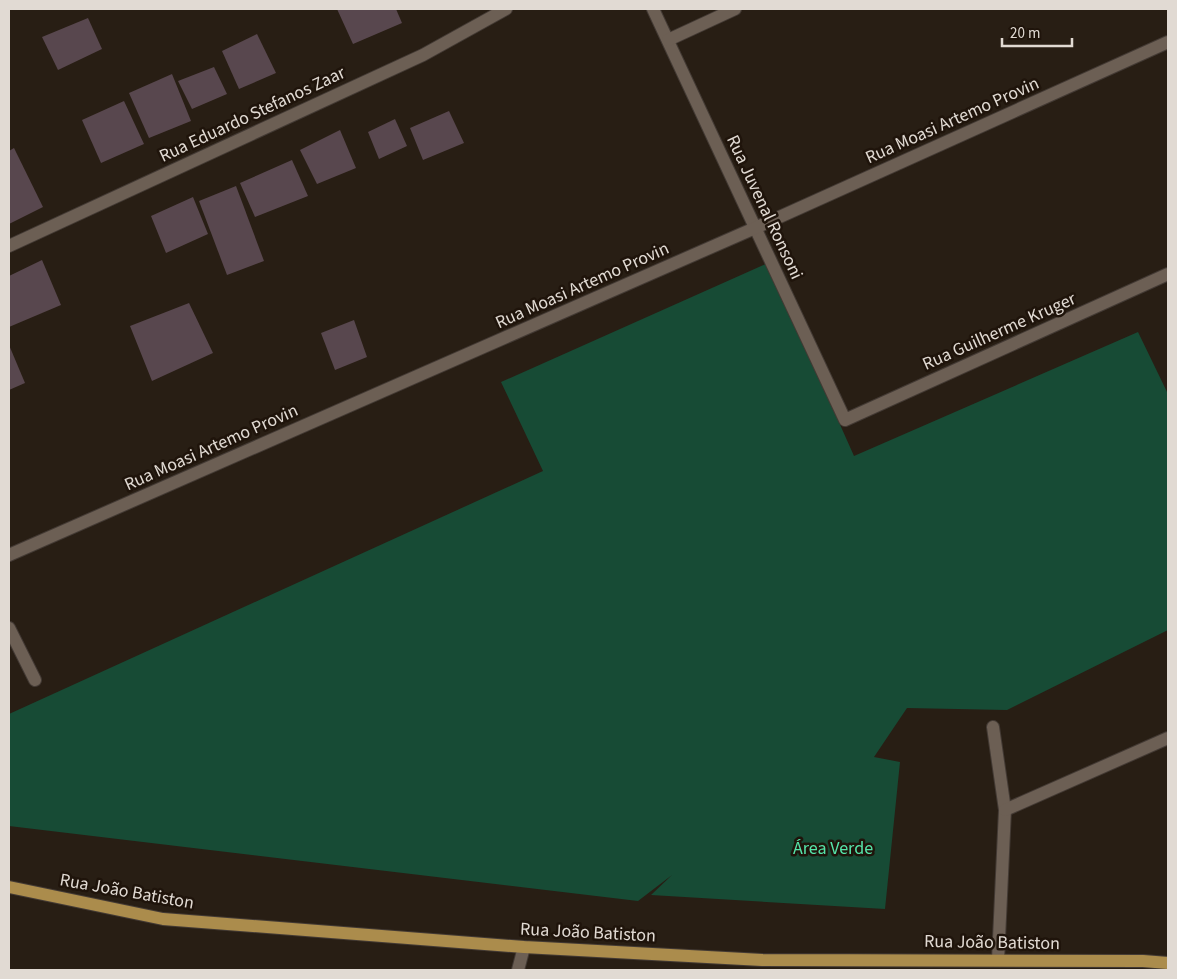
<svg xmlns="http://www.w3.org/2000/svg" width="1177" height="979" viewBox="0 0 1177 979" font-family="'Source Sans 3',sans-serif">
<style>
.green{fill:#174b35}
.building{fill:#58474e}
.lines{fill:none;stroke-linecap:round;stroke-linejoin:round}
.minor-casing{stroke:#433a34;stroke-width:14}
.major-casing{stroke:#433a34;stroke-width:14}
.minor{stroke:#6c5f54;stroke-width:12}
.major{stroke:#ab8c4c;stroke-width:12}
.labels{text-anchor:middle;stroke-width:5;stroke-linejoin:round;paint-order:stroke}
.street-label{font-size:18px;fill:#e1dad3;stroke:#1f140b}
.park-label{font-size:18px;fill:#56e4a9;stroke:#1f140b}
</style>
<rect width="100%" height="100%" fill="#281e14"/>
<!-- green -->
<polygon class="green" points="768,263 854,456 1138,332 1168,394 1168,630 1007,710 907,708 874,757 900,762 885,909 651,895 672,875 638,901 9,826 9,714 543,471 501,382"/>
<!-- building -->
<g class="building">
<polygon points="337,9 396,9 402,23 353,44"/>
<polygon points="88,18 102,49 58,70 42,37"/>
<polygon points="257,34 276,73 239,89 222,51"/>
<polygon points="214,67 227,94 192,109 178,81"/>
<polygon points="172,74 191,121 149,138 129,93"/>
<polygon points="124,101 144,144 101,163 82,120"/>
<polygon points="449,111 464,143 423,160 410,128"/>
<polygon points="395,119 407,146 379,159 368,132"/>
<polygon points="340,130 356,168 317,184 300,150"/>
<polygon points="14,148 43,207 9,224 9,151"/>
<polygon points="292,160 308,196 255,217 240,183"/>
<polygon points="236,186 264,261 227,275 199,201"/>
<polygon points="193,197 208,234 166,253 151,216"/>
<polygon points="42,260 61,305 9,327 9,276"/>
<polygon points="189,303 213,353 152,381 130,326"/>
<polygon points="354,320 367,357 335,370 321,333"/>
<polygon points="9,345 25,383 9,390"/>
</g>
<g class="lines">
<!-- minor casing -->
<g class="minor-casing">
<g id="minor">
<polyline points="653,9 845,420 1168,274"/>
<polyline points="668,40 735,9"/>
<polyline points="9,246 423,55 506,9"/>
<polyline points="9,555 755,228 1168,42"/>
<polyline points="9,628 35,680"/>
<polyline points="993,727 1005,810 998,960"/>
<polyline points="1005,810 1168,738"/>
<polyline points="518,970 524,947"/>
</g>
</g>
<!-- major casing -->
<g class="major-casing">
<polyline id="major" points="9,887 163,919 524,947 762,960 1143,961 1168,963"/>
</g>
<!-- minor -->
<use href="#minor" class="minor"/>
<!-- major -->
<use href="#major" class="major"/>
</g>
<g class="labels">
<!-- street labels -->
<g class="street-label">
<text transform="translate(252 114) rotate(-25)" y="6">Rua Eduardo Stefanos Zaar</text>
<text transform="translate(952 120) rotate(-24)" y="6">Rua Moasi Artemo Provin</text>
<text transform="translate(765 207) rotate(65)" y="6">Rua Juvenal Ronsoni</text>
<text transform="translate(582 285) rotate(-24)" y="6">Rua Moasi Artemo Provin</text>
<text transform="translate(999 331) rotate(-24)" y="6">Rua Guilherme Kruger</text>
<text transform="translate(211 447) rotate(-24)" y="6">Rua Moasi Artemo Provin</text>
<text transform="translate(127 891) rotate(10)" y="6">Rua João Batiston</text>
<text transform="translate(588 932) rotate(3)" y="6">Rua João Batiston</text>
<text transform="translate(992 942) rotate(1)" y="6">Rua João Batiston</text>
</g>
<!-- park labels -->
<g class="park-label">
<text x="833" y="854">Área Verde</text>
</g>
</g>
<!-- border -->
<rect width="1177" height="979" fill="none" stroke="#e1dad3" stroke-width="20"/>
<!-- scale -->
<path d="M1002 38v8h70v-8" fill="none" stroke="#e1dad3" stroke-width="2.5"/>
<text x="1010" y="38" font-size="15" fill="#e1dad3" stroke="#1f140b" stroke-width="4" paint-order="stroke">20 m</text>
</svg>
